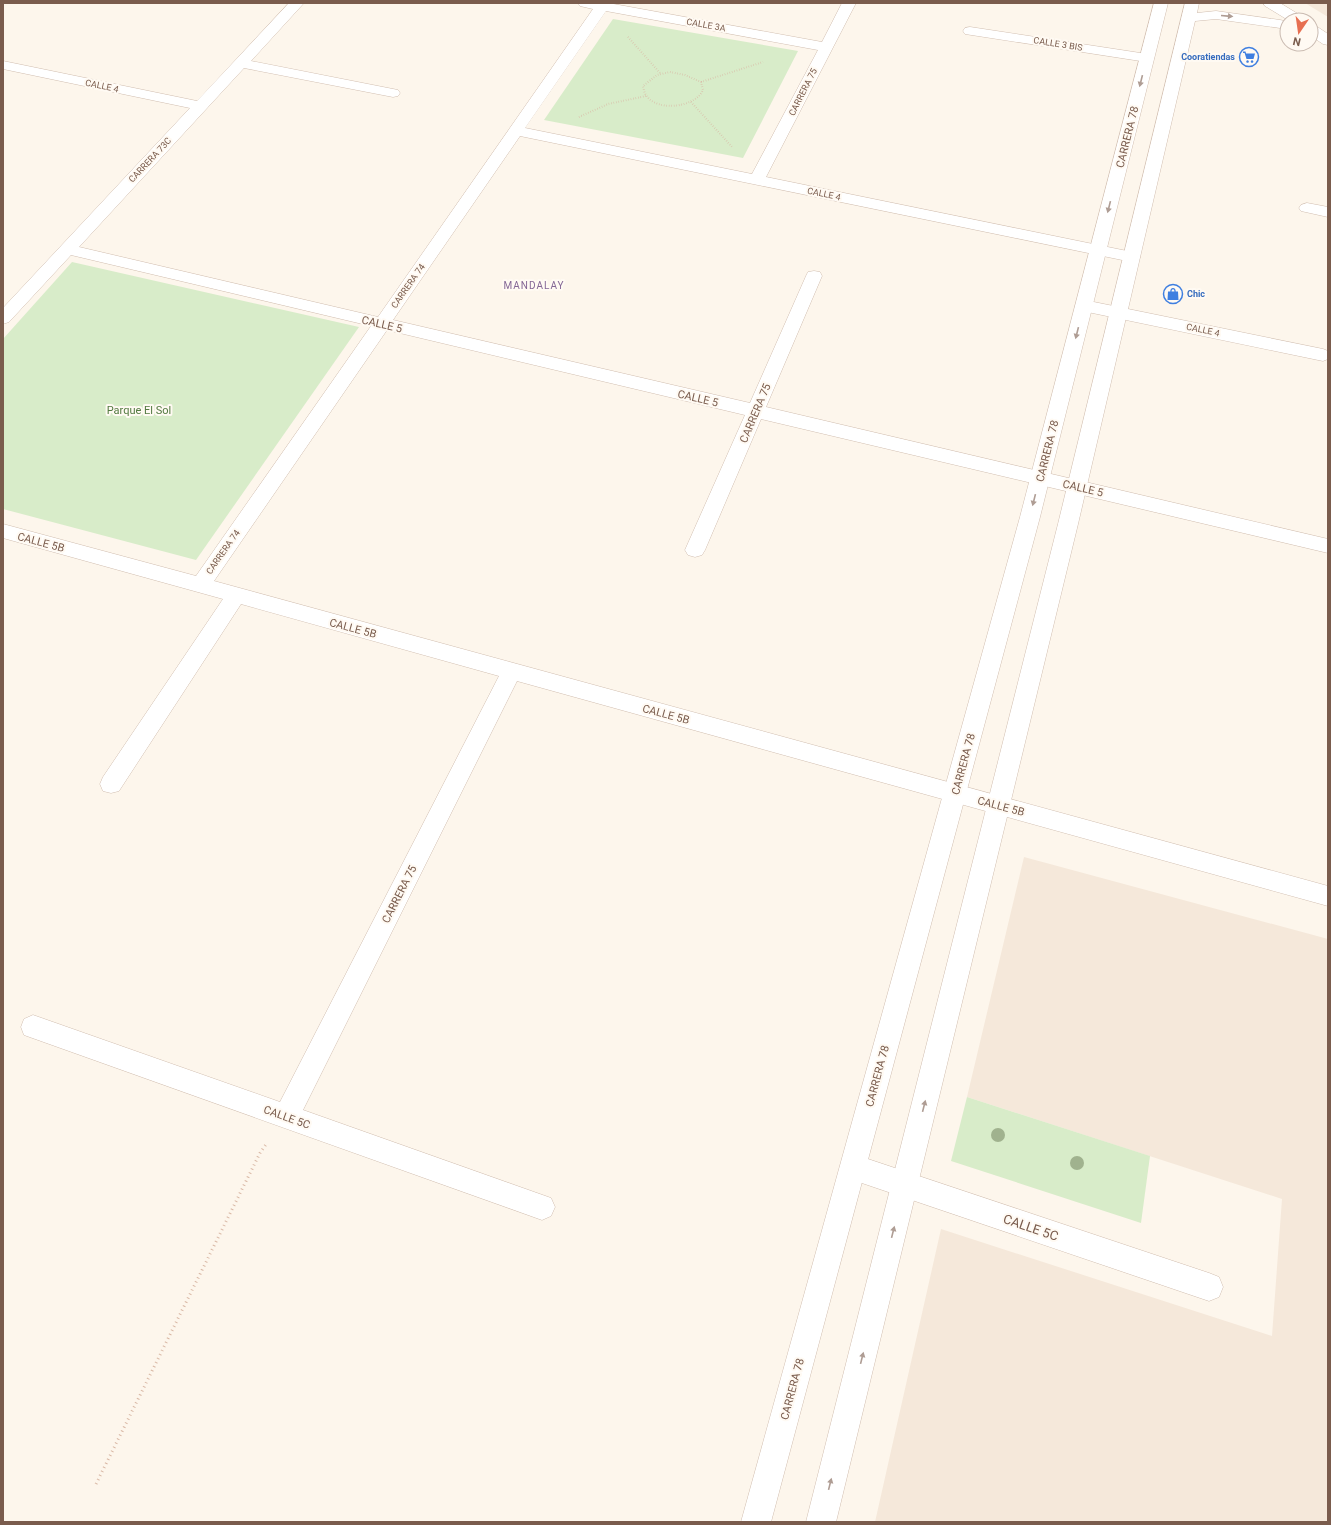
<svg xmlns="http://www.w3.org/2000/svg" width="1331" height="1525" viewBox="0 0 1331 1525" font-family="Roboto,sans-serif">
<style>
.residential{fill:#f5e8da}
.green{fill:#d8ecc9}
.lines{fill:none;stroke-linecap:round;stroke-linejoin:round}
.minor-casing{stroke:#d1beb0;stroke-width:1}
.tertiary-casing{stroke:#d1beb0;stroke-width:1}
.path-far1{stroke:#d9b8a5;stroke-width:2;stroke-dasharray:0.5 2;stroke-linecap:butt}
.path{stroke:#d9b8a5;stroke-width:3;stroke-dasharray:1 3.5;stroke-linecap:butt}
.minor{fill:#fff;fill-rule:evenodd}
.tertiary{fill:#fff;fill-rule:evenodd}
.tree{fill:#a0b28e}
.oneway{fill:#af9d94}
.labels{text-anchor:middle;stroke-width:4;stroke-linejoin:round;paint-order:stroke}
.far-street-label{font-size:9px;fill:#7a5c4d;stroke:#fffaf3}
.far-shop-label{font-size:9px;font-weight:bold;fill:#366cbe;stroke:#fffaf3;text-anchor:end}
.far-neighbourhood-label{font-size:10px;letter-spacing:1px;fill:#846695;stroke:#fffaf3}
.street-label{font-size:11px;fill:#7a5c4d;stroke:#fffaf3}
.park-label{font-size:11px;fill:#537a41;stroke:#fffaf3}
.near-street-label{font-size:13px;fill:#7a5c4d;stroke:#fffaf3}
</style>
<rect width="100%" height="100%" fill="#fdf6ec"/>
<!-- residential -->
<g class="residential">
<polygon points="1305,3 1328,3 1328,17"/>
<polygon points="1024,857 1328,939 1328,1522 875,1522 941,1229 1272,1336 1282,1199 967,1097"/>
</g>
<!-- green -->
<g class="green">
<polygon points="613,19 798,51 743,158 544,120"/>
<polygon points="72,262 359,327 196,560 3,509 3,339"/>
<polygon points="967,1097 1150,1156 1141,1223 951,1161"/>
</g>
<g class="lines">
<!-- minor casing -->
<g class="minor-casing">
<g id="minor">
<path d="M289,3H304L251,61L393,89L398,90L400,93L398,96L393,97L244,68L79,247L378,317L593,9L580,6L578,3H608L822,42L842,3H856L766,177L1132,252L1138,253L1140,257L1138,261L1132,262L520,136L393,320L750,403L806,276L808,272L814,271L820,272L822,276L766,407L1328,539V553L761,419L705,550L702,555L695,557L688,555L685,550L745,415L387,330L214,581L1328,886V906L517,681L303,1110L551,1198L555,1207L551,1216L542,1220L24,1035L21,1027L24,1019L33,1015L280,1102L499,676L241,604L119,791L111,793L103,791L100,784L103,777L223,599L3,538V524L196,576L371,326L71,255L9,322L3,324V308L190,108L3,69V61L197,101ZM606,11L818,50L752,174L525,128Z"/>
<polygon points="970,27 1147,54 1152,55 1154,58 1152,61 1147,62 965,34 963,31 965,28"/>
<polygon points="1307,203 1328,207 1328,217 1301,211 1299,208 1301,205"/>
<polygon points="1084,300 1323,349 1328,351 1328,359 1323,361 1078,310 1075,306 1078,302"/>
<polygon points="853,1154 1209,1273 1219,1277 1223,1287 1219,1297 1209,1301 853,1180 844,1176 840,1167 844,1158"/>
</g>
</g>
<!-- tertiary casing -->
<g class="tertiary-casing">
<g id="tertiary">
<polygon points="1154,3 1168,3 1040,517 771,1522 741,1522 1020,517"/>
<polygon points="1185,3 1199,3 1197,13 1216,11 1280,20 1285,21 1287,24 1285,27 1280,28 1216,19 1195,21 1078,524 836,1522 806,1522 1058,524"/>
<polygon points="1263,3 1280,3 1303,17 1305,20 1288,20 1265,6"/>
<polygon points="1311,25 1316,26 1328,34 1328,45 1323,44 1311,36"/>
</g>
</g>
<!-- path-far1 -->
<g class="path-far1">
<polyline points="628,37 660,73"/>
<path d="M670,72L685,75L701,82L703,90C695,108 656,112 646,95C644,93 644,89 643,86L657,75Z"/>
<polyline points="701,82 763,62"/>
<polyline points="691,102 733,148"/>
<polyline points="579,117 608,104 646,96"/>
</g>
<!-- path -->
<polyline class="path" points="96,1484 260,1153 267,1143"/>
<!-- minor -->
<use href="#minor" class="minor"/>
<!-- tertiary -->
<use href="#tertiary" class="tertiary"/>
</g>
<!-- trees -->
<g class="tree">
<circle cx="998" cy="1135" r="7"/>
<circle cx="1077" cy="1163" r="7"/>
</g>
<!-- one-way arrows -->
<defs><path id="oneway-solid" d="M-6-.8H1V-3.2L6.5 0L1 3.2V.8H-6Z"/></defs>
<g class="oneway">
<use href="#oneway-solid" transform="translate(1227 16) rotate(5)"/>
<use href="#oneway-solid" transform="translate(1141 81) rotate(104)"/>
<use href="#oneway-solid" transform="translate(1109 207) rotate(104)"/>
<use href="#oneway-solid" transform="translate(1077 333) rotate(104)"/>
<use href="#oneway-solid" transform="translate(1034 500) rotate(104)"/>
<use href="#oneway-solid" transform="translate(924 1106) rotate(-76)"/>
<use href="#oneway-solid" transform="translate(893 1232) rotate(-76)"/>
<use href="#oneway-solid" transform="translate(862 1358) rotate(-76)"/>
<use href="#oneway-solid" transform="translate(830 1484) rotate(-76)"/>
</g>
<!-- icons -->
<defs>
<g id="supermarket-ring" transform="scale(1)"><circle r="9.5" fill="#fffaf3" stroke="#3f7fe0" stroke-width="1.5"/><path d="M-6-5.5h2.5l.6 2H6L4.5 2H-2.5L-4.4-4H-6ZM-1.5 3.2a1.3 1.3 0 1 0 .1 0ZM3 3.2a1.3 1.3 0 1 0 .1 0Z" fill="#3f7fe0"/></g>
<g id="shop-ring" transform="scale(1)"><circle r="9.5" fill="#fffaf3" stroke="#3f7fe0" stroke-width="1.5"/><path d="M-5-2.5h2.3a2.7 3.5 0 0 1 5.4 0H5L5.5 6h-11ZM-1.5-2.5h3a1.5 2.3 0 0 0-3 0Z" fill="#3f7fe0"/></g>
</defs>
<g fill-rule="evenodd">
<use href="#supermarket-ring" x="1249" y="57"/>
<use href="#shop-ring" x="1173" y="294"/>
</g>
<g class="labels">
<!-- far-street labels -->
<g class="far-street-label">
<text transform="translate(706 25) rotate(10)" y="3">CALLE 3A</text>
<text transform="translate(1058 44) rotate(9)" y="3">CALLE 3 BIS</text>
<text transform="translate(102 86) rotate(12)" y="3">CALLE 4</text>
<text transform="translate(803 92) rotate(-63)" y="3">CARRERA 75</text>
<text transform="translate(150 160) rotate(-47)" y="3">CARRERA 73C</text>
<text transform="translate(824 194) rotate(12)" y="3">CALLE 4</text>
<text transform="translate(408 286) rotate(-55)" y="3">CARRERA 74</text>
<text transform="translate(1203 330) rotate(12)" y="3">CALLE 4</text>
<text transform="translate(223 552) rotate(-55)" y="3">CARRERA 74</text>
</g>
<!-- far-shop labels -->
<g class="far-shop-label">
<text x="1235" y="60">Cooratiendas</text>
<text x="1187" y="297" text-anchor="start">Chic</text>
</g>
<!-- far-neighbourhood labels -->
<g class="far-neighbourhood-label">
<text x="534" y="289">MANDALAY</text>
</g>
<!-- street labels -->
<g class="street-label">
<text transform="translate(1127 137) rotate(-76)" y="4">CARRERA 78</text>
<text transform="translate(382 324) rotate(13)" y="4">CALLE 5</text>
<text transform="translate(698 398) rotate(13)" y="4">CALLE 5</text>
<text transform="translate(755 413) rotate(-67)" y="4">CARRERA 75</text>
<text transform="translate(1047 451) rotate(-76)" y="4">CARRERA 78</text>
<text transform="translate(1083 488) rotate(13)" y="4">CALLE 5</text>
<text transform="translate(41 542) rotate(15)" y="4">CALLE 5B</text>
<text transform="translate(353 628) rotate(15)" y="4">CALLE 5B</text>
<text transform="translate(666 714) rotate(15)" y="4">CALLE 5B</text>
<text transform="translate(963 764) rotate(-75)" y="4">CARRERA 78</text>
<text transform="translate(1001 806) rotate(15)" y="4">CALLE 5B</text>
<text transform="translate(399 894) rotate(-63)" y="4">CARRERA 75</text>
<text transform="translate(877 1076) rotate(-75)" y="4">CARRERA 78</text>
<text transform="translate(287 1117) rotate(20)" y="4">CALLE 5C</text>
<text transform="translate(792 1389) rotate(-75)" y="4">CARRERA 78</text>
</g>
<!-- park labels -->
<g class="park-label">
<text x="139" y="414">Parque El Sol</text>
</g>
<!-- near-street labels -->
<g class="near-street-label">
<text transform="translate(1031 1227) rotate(19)" y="5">CALLE 5C</text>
</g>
</g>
<!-- border -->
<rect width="1331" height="1525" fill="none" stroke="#7a5c4d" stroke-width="8"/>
<!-- north arrow -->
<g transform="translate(1299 32) rotate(193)"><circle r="19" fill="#fffaf3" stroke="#cabbb1"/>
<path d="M0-3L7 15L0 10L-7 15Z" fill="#e76f51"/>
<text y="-6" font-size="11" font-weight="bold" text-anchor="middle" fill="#7a5c4d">N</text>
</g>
</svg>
